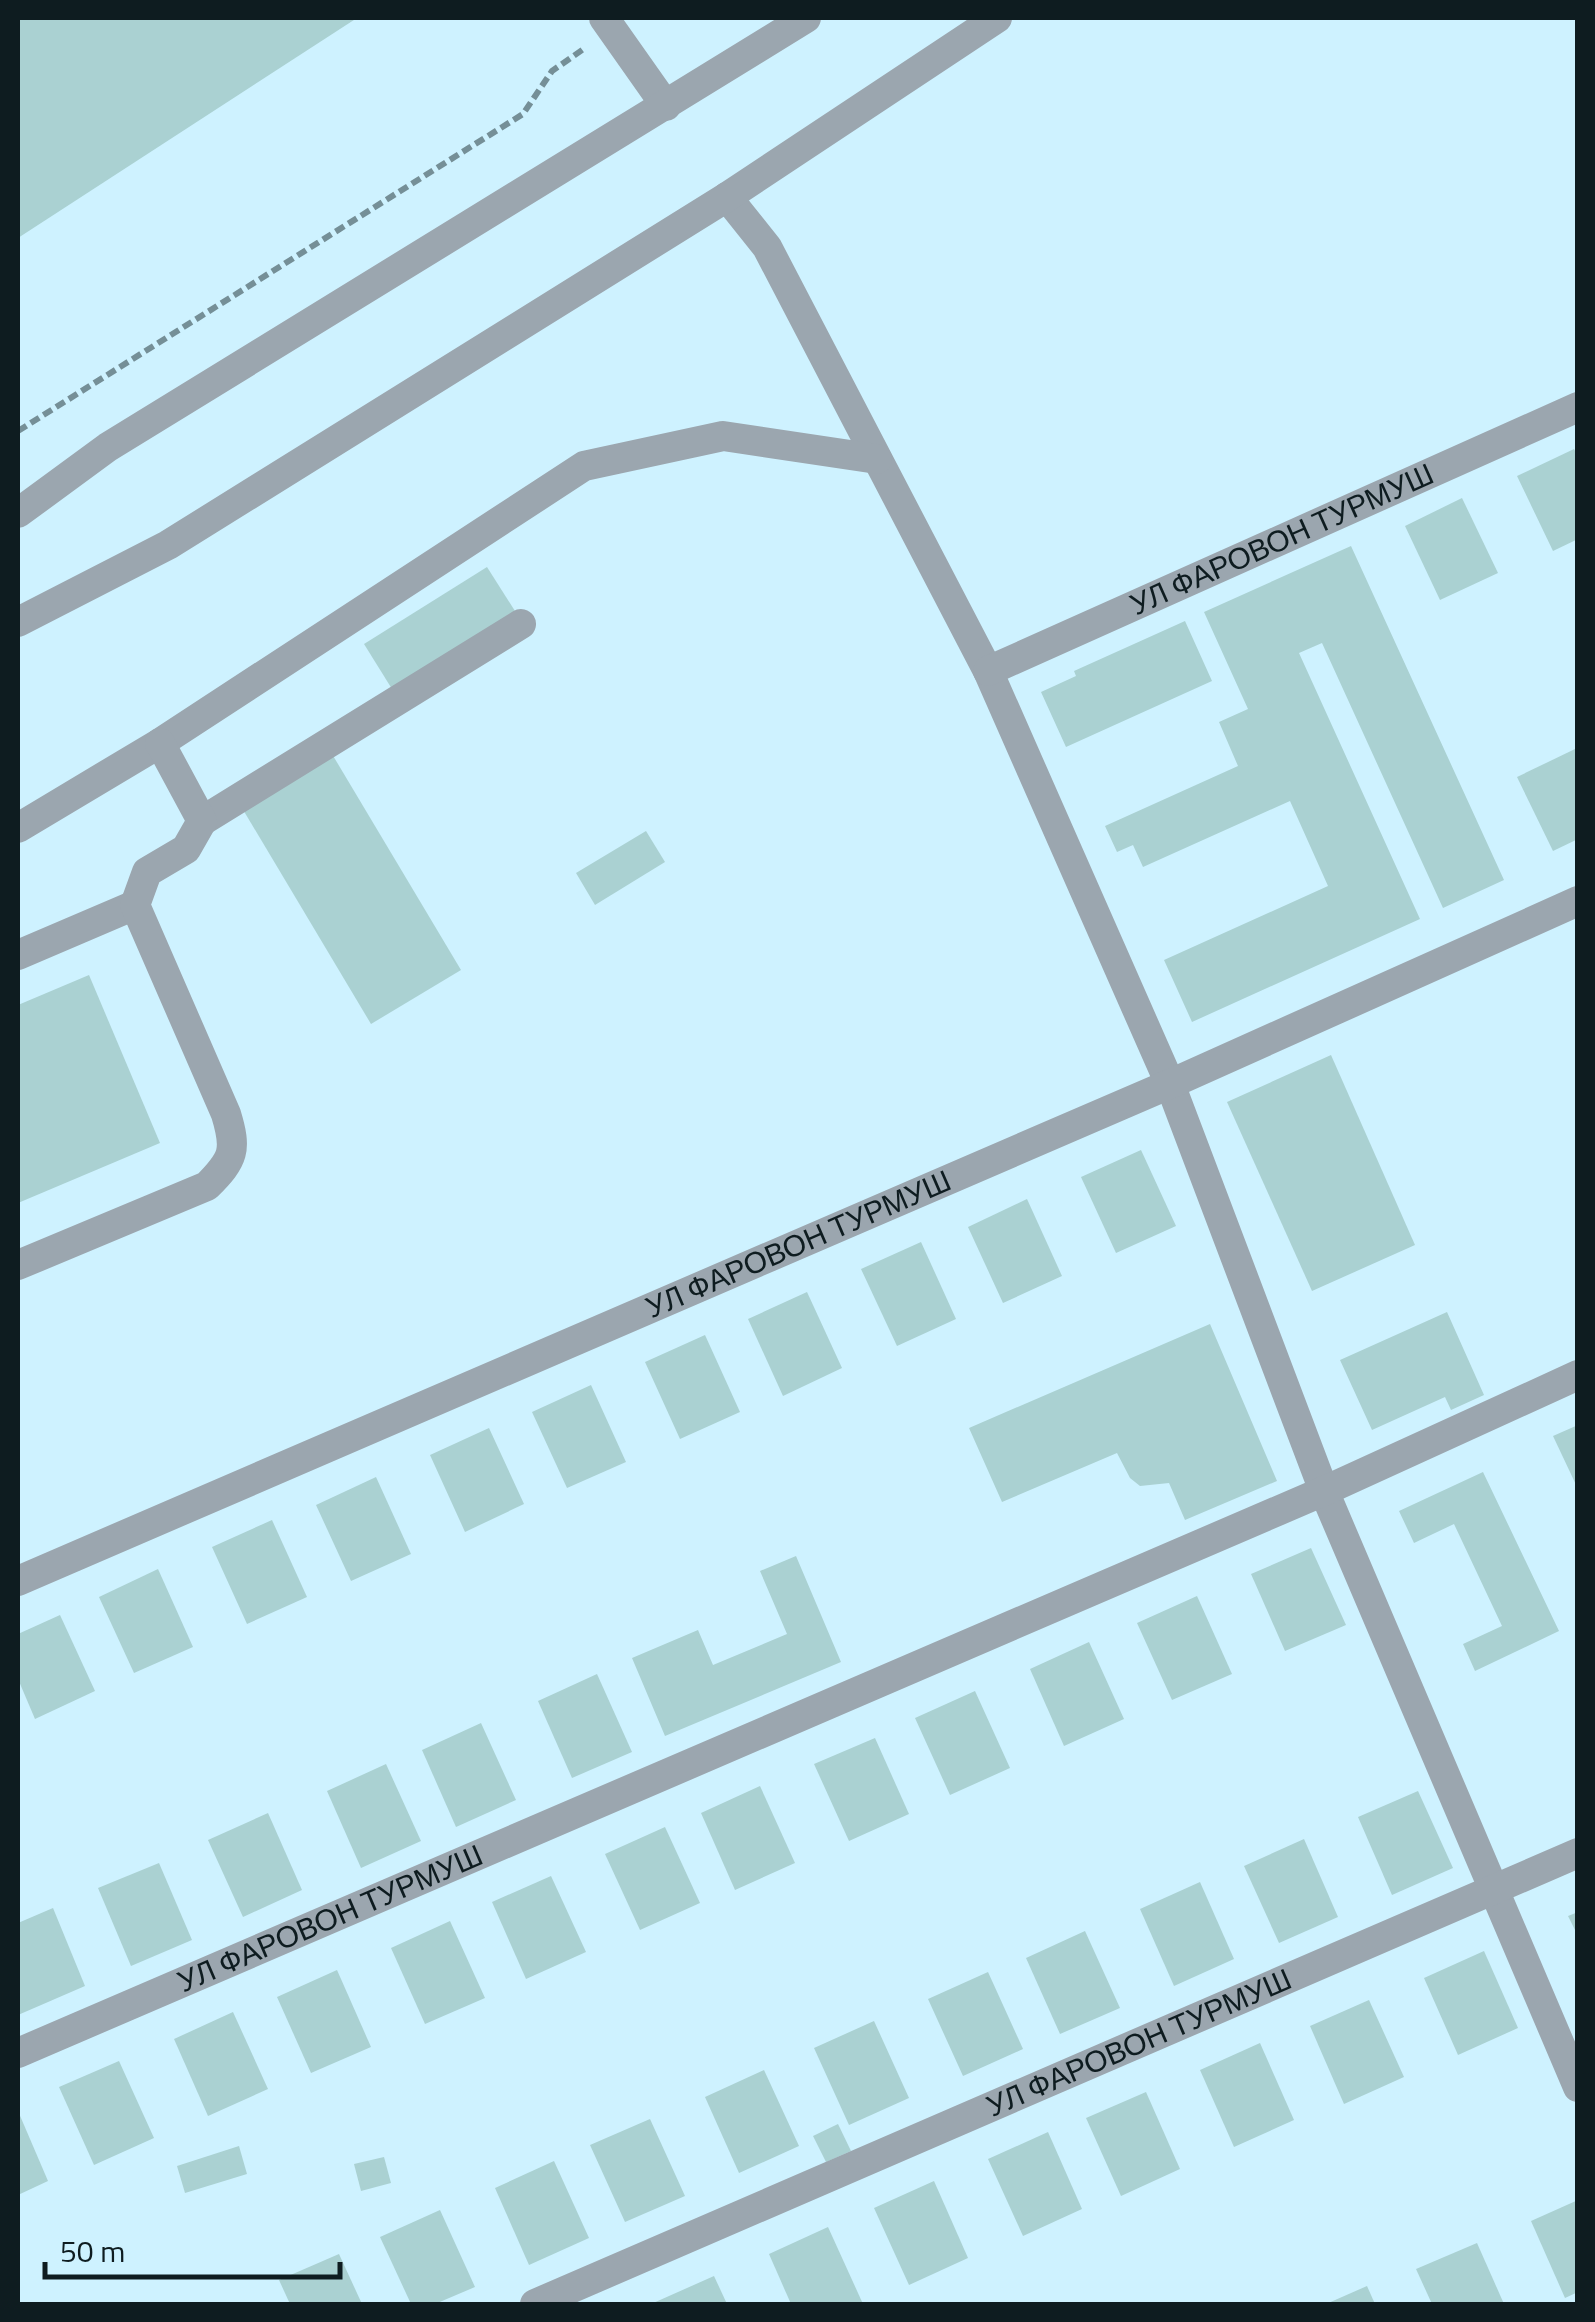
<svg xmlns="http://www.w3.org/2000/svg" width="1595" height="2322" viewBox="0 0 1595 2322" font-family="'Titillium Web',sans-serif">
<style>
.building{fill:#aad1d2}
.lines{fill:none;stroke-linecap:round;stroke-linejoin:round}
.path{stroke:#758f97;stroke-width:6;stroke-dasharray:10 5;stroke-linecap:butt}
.minor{stroke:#9ba6af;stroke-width:30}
.labels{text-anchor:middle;stroke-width:8;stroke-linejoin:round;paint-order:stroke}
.street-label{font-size:30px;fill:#0e1c20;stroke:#cef2ff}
</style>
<rect width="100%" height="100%" fill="#cef2ff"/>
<!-- building -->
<g class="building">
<polygon points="18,18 357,18 18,238"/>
<polygon points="1574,449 1578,456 1578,539 1553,551 1517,476"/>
<polygon points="1462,498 1498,573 1440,600 1405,526"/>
<polygon points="1351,546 1504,880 1443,908 1322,643 1299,653 1420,919 1192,1022 1164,960 1328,886 1290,801 1143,867 1133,845 1117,852 1105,826 1238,766 1219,722 1248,709 1204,612"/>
<polygon points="487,567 515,611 392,689 364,644"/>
<polygon points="1185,621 1212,681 1066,747 1041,692 1076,676 1074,671"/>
<polygon points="1575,749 1578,755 1578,839 1553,851 1517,777"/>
<polygon points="332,754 461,970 371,1024 242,808"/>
<polygon points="646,831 665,862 595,905 576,873"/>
<polygon points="89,975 160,1143 18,1203 18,1005"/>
<polygon points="1331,1055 1415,1245 1312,1291 1227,1102"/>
<polygon points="1141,1150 1176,1226 1116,1253 1081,1177"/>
<polygon points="1027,1199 1062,1276 1003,1303 968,1227"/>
<polygon points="921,1242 956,1319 897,1346 861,1269"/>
<polygon points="807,1292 842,1368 783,1396 748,1319"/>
<polygon points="1447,1312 1484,1395 1451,1410 1445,1397 1372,1430 1340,1360"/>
<polygon points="1210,1324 1277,1481 1185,1520 1169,1483 1140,1486 1130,1478 1117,1453 1002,1502 969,1428"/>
<polygon points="705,1335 740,1412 680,1439 645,1362"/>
<polygon points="591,1385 626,1462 567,1488 532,1412"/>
<polygon points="1578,1425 1578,1489 1553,1436"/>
<polygon points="489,1428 524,1504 465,1532 430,1455"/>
<polygon points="1483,1472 1559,1631 1475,1671 1463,1644 1502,1626 1454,1524 1414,1543 1399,1511"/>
<polygon points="376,1477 411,1554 351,1581 316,1505"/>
<polygon points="272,1520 307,1597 247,1624 212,1547"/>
<polygon points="1311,1548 1346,1625 1285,1651 1251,1574"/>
<polygon points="796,1556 841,1662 665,1736 632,1658 698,1630 713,1665 787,1634 760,1571"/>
<polygon points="158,1569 193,1647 134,1673 99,1597"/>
<polygon points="1197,1596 1232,1674 1172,1700 1137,1623"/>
<polygon points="60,1615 95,1691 35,1719 18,1679 18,1634"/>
<polygon points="1089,1642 1124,1719 1064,1746 1030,1669"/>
<polygon points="597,1674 632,1752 572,1778 538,1701"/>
<polygon points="975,1691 1010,1768 950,1795 915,1718"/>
<polygon points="481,1723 516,1800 456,1827 422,1750"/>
<polygon points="875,1738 909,1814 849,1841 814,1764"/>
<polygon points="386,1764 421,1841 361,1868 327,1791"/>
<polygon points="760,1786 795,1863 735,1890 701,1813"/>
<polygon points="1418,1791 1453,1868 1392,1895 1358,1817"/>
<polygon points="268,1813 302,1890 243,1917 208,1840"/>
<polygon points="665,1827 700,1903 640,1930 605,1854"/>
<polygon points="1304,1839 1338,1917 1279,1943 1244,1866"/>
<polygon points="159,1863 192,1940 131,1966 98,1888"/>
<polygon points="551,1876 586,1952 526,1979 492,1902"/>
<polygon points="1200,1882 1234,1959 1174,1986 1140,1909"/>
<polygon points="53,1908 85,1986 18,2015 18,1923"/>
<polygon points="1578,1912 1578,1936 1568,1916"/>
<polygon points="450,1921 485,1998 425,2024 391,1948"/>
<polygon points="1085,1931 1120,2008 1060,2034 1026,1958"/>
<polygon points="1484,1951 1518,2028 1458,2055 1424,1978"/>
<polygon points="337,1970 371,2047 311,2073 277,1997"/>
<polygon points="988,1972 1023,2049 963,2076 928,1999"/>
<polygon points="1369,2000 1404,2077 1344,2104 1310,2026"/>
<polygon points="233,2012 268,2089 208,2116 174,2039"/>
<polygon points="874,2021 909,2098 849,2125 814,2048"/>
<polygon points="1260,2043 1294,2120 1234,2147 1200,2070"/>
<polygon points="119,2061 154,2138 94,2165 59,2087"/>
<polygon points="764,2070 799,2146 739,2173 705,2097"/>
<polygon points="1146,2092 1180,2169 1121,2196 1086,2118"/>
<polygon points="18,2111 48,2181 18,2195"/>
<polygon points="650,2119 685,2196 625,2222 590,2145"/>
<polygon points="838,2124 851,2151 826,2162 813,2136"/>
<polygon points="1048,2132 1082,2209 1023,2236 988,2159"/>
<polygon points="239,2146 247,2174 185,2193 177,2166"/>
<polygon points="384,2157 391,2183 361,2191 354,2164"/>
<polygon points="554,2161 589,2238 529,2265 495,2188"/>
<polygon points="934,2181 968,2258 909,2285 874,2208"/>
<polygon points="1578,2200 1578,2292 1565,2298 1531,2221"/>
<polygon points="440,2210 475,2287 435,2304 411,2304 380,2237"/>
<polygon points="828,2227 863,2304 791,2304 769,2254"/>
<polygon points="1477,2243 1504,2304 1432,2304 1416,2269"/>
<polygon points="339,2254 362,2304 290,2304 279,2280"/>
<polygon points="714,2276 727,2304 651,2304"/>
<polygon points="1367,2286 1375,2304 1326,2304"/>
</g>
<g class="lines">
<!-- path -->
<polyline class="path" points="18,431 523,114 552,71 585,48"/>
<!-- minor -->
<g class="minor">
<polyline points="604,18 666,106"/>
<polyline points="727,197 767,247 988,671 1170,1084 1324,1491 1578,2087"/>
<polyline points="18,513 108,447 806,18"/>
<polyline points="18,622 168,545 727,197 997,18"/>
<path id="s1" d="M988,671L1578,407"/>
<polyline points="202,821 521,624"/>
<polyline points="18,828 160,743 584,466 723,436 877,459"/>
<polyline points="18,955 135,905"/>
<path d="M18,1265L207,1186C234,1159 237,1150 226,1114L135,905L147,872L186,849L202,821L160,743"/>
<path id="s2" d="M18,1581L1170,1084L1578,901"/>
<path id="s3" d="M18,2053L1324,1491L1578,1375"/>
<path id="s4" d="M535,2304L1578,1853"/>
</g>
</g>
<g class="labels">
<!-- street labels -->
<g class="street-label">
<text dy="10" stroke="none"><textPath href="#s1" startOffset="322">УЛ ФАРОВОН ТУРМУШ</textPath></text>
<text dy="10" stroke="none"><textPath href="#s2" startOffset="850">УЛ ФАРОВОН ТУРМУШ</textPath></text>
<text dy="10" stroke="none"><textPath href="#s3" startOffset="340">УЛ ФАРОВОН ТУРМУШ</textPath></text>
<text dy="10" stroke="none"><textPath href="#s4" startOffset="658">УЛ ФАРОВОН ТУРМУШ</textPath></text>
</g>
</g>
<!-- border -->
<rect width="1595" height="2322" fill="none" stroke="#0e1c20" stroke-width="40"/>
<!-- scale -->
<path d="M45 2262v15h295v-15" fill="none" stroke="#0e1c20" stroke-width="5"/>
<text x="60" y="2262" font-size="30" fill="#0e1c20" stroke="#cef2ff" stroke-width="8" paint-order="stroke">50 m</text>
</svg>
